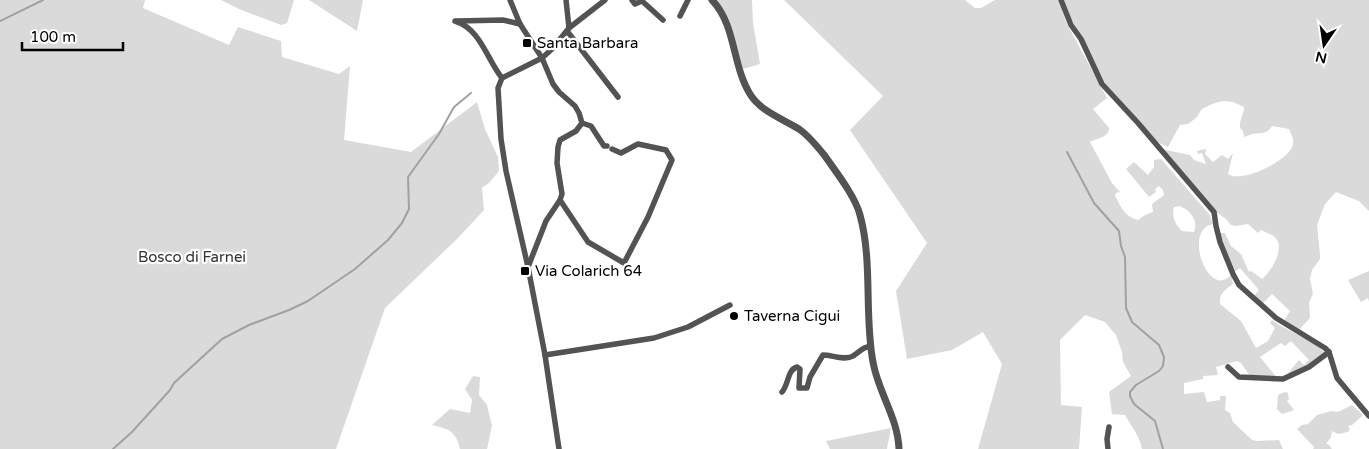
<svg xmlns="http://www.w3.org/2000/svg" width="1369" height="449" viewBox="0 0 1369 449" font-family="'Varela Round',sans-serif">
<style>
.green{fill:#dadada;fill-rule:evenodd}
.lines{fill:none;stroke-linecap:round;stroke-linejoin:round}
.stream{stroke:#a1a1a1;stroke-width:2}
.minor{stroke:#535353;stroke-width:5.5}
.tertiary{stroke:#535353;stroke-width:7}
.poi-dot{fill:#000;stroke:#fff;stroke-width:2}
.labels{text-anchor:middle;stroke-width:4.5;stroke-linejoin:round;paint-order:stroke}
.poi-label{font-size:15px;fill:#000;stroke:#fff;text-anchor:start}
.park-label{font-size:15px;fill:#313131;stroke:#fff}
</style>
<rect width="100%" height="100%" fill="#fff"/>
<!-- green -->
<g class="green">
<polygon points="0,0 145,0 143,8 229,45 238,27 281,41 282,57 339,74 350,66 344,140 411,152 477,102 485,129 498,157 499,171 489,183 482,188 484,210 458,238 385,308 336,449 0,449"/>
<polygon points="221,0 294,0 287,23 281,25 239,9"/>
<polygon points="309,0 363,0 357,31"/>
<polygon points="715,0 752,0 753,23 760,64 743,69 725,17"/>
<path d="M784,0H965L975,8H981L995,0H1058L1067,24L1107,98L1093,109L1109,128C1109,138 1097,138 1090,142L1112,183L1120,192L1116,193L1115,196C1121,207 1125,217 1138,220L1145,215L1153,212L1152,204L1164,195L1163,190L1159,186L1155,189L1156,192L1149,197L1126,169L1134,162L1148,175L1154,167V160L1161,159L1209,214L1213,224C1211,225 1208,225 1206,227C1187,241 1210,298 1231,275L1233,284C1225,290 1219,293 1220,304L1241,321L1256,348L1268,341L1275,328L1270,323L1272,320C1288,332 1311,338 1325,353L1313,363L1284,378L1299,360L1304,365L1309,360L1291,341L1285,346L1281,343L1260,357L1278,379L1250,376L1241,363L1237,361L1216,367L1218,375L1203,376V379L1184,383V394L1204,392L1207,402L1220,400V396H1226L1225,410L1230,413L1233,422L1252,440L1257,441L1279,440L1283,449H1142C1140,436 1131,426 1125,415L1112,414L1109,392L1131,376L1123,362L1122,352L1116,335L1105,322L1085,315L1060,340L1061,405L1082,407L1079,449H978L1002,364L983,332L952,350L907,359L896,291L927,243L850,130L883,96ZM1179,206C1189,209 1199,220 1194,232L1182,231C1176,225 1171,217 1174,207Z"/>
<path d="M1064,0H1369V211L1359,201L1336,192L1325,204L1317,225L1320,254V259L1312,270L1310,279L1313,294L1309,303L1310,318L1299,330L1284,321L1290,311L1272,294L1262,304L1253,297L1259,290L1240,268L1234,272L1220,233H1225L1231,246L1241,254L1249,272L1251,271L1262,279C1270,273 1284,251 1277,240C1274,234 1266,233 1261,230L1258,233L1248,224L1236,226L1231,225L1226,219L1212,209L1161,149L1190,155L1194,160L1206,164L1202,153L1198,154L1197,151L1205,149L1206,150L1205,154L1213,162L1222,155L1228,159L1233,153L1228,174C1241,184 1291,160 1293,144C1294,138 1291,134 1289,129L1272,126C1267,135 1261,132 1252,134C1250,135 1247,136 1244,137L1243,131L1240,128C1239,120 1244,115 1244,107L1233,102L1223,101L1212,104L1202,109L1196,118L1188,124L1180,125L1168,147L1153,140L1112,96L1072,20Z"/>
<polygon points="1369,271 1369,302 1368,298 1361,302 1348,280"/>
<path d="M473,376L480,377L479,395L487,405L492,426L487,449H460C456,431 449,429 432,425L450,409L470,413L472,400L465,389Z"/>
<polygon points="1285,392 1288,393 1289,399 1287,401 1294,410 1282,414 1277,409 1278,395"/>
<polygon points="1352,405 1363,415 1352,425 1348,426 1350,429 1348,432 1338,434 1332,431 1331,437 1326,444 1328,444 1332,449 1313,449 1314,447 1297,429 1302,425 1308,424 1317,415 1331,411 1338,412"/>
<polygon points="891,428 887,449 830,449 826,441"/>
</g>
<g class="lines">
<!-- stream -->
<g class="stream">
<polyline points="0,21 43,0"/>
<polyline points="1067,152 1094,203 1119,231 1121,246 1125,257 1126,308 1132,322 1159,345 1164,357 1163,366 1159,371 1136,385 1130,392 1130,396 1134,404 1155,421 1163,449"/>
<polyline points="113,449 132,432 170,390 174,383 222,339 249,325 289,310 308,301 355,269 388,240 402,223 409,209 408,177 439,134 454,107 471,93"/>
</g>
<!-- minor -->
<g class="minor">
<polyline points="510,0 520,24 542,58 553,84 559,92 575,106 579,113 582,123 576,131 560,140 558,147 557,163 562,194 560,200 546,221 528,267"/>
<polyline points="566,0 569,28"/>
<polyline points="632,0 635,4 642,1 663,20"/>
<polyline points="1061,0 1071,25 1081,39 1102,84 1138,123 1214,212 1216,226 1220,242 1233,274 1239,285 1276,318 1325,348 1329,352 1337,378 1369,416"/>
<polyline points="680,16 688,0"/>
<path d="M455,21C481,29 487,60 502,78"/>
<polyline points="457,21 503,20 520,24"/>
<polyline points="567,31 618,97"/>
<polyline points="582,123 591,126 604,146 607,146"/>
<polyline points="560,200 588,242 624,263 648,217 672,160 666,150 638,144 621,153 612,149"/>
<polyline points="545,355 654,338 688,327 730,305"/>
<polyline points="1228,367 1239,377 1283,379 1309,367 1329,352"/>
<path d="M782,392C789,384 787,370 797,367L800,369L799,388H807L810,377L823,355C832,355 845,361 853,356C860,352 862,347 871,346"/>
<polyline points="559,449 545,355 528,267 506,171 501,139 498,88 502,78 542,58 552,49 569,28 605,0"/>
<polyline points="1108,449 1107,439 1109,427"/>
</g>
<!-- tertiary -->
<path class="tertiary" d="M712,0C736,25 732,65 750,94C760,111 783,119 799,129C809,136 817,146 825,156C836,172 855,196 860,215C873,262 864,315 873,362C878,392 898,418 899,449"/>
</g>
<!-- markers -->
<g class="poi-dot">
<rect x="522" y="38" width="10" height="10" rx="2.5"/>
<rect x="520" y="266" width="10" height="10" rx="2.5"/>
<circle cx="734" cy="316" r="5"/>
</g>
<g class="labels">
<!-- poi labels -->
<g class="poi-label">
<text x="537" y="48">Santa Barbara</text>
<text x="535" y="276">Via Colarich 64</text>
<text x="744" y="321">Taverna Cigui</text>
</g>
<!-- park labels -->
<g class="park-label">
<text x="192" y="262">Bosco di Farnei</text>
</g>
</g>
<!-- north arrow -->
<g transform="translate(1324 45) rotate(193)" stroke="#ffffff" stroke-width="4" paint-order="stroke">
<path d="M0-4L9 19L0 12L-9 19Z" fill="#000000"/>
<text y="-8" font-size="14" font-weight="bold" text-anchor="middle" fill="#000000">N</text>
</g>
<!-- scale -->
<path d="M22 42v8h101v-8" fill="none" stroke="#000000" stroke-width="2.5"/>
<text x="30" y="42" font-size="15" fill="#000000" stroke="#ffffff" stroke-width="4" paint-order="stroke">100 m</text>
</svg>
